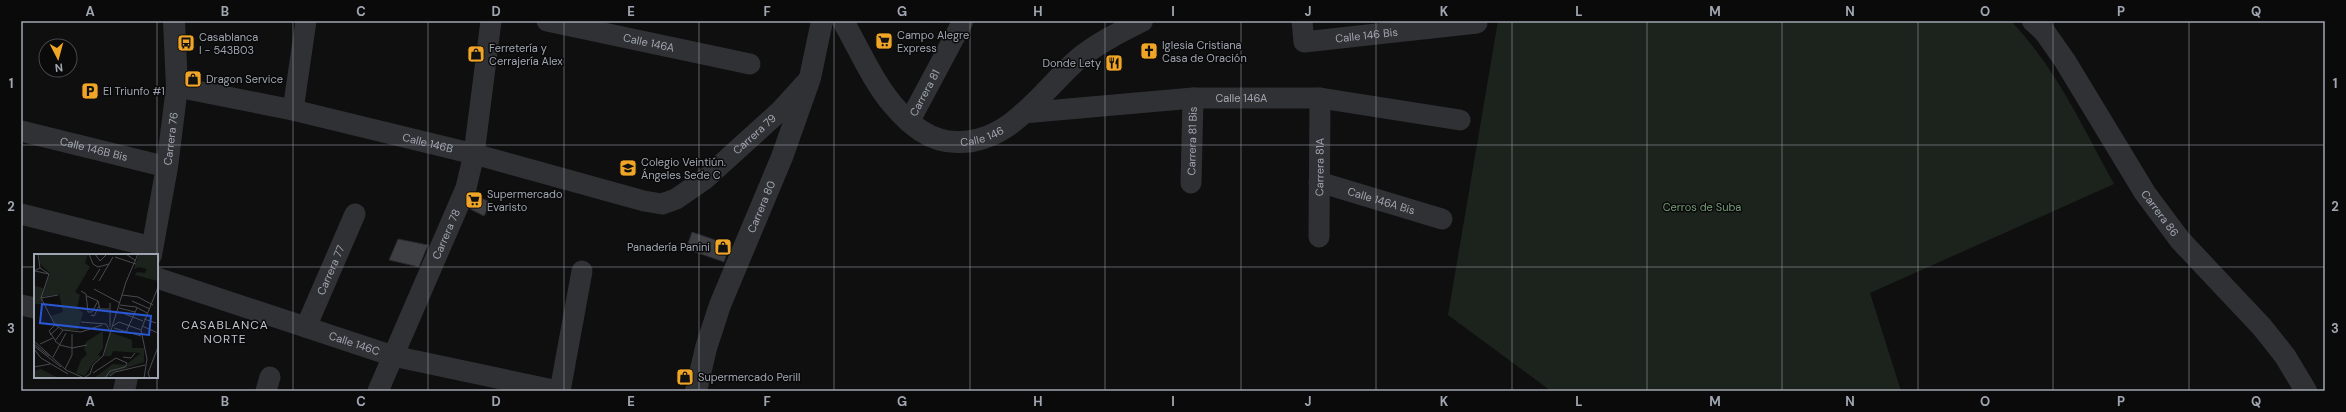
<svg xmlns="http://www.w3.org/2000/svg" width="2346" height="412" viewBox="0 0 2346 412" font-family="'DM Sans',sans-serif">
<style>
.green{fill:#1c231c}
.building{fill:#3e3f43;stroke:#29292c}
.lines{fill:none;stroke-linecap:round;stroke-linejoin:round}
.minor{stroke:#303135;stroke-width:21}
.tertiary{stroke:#303135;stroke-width:22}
.grid{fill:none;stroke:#a0a6b1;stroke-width:1;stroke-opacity:0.55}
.labels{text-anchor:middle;stroke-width:3;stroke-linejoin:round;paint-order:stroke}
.poi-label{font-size:11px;fill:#a0a6b1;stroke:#0a0a0b;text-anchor:start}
.street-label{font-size:11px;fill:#a0a6b1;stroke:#0a0a0b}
.park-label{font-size:11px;fill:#779d78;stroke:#0a0a0b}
.neighbourhood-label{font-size:12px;letter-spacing:1px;fill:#c1c5ce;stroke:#0a0a0b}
.inset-road{fill:none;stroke:#494b50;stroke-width:1}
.view{fill:#2a57d4;fill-opacity:0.15;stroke:#2a57d4;stroke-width:2}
.inset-edge{fill:none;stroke:#a0a6b1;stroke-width:2}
.neatline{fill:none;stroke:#a0a6b1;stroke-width:1.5}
.grid-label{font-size:13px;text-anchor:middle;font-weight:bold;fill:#a0a6b1}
</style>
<rect width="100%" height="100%" fill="#0f0f10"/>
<!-- green -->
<path class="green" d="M1498,21H2011C2056,68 2083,128 2114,184L1870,293L1901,391H1551L1448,315Z"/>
<!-- building -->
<g class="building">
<polygon points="476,195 491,203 484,216 470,209"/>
<polygon points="692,232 730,245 724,262 686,249"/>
<polygon points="398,239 428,245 419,267 389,260"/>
</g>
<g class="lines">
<!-- minor -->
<g class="minor">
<path id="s1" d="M547,21L750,64"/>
<path id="s2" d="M1302,21L1304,42L1477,23"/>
<path id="s3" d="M177,87L293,110L474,154L644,201L662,204L676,199L705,179L780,111L810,78"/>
<polyline points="293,110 306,21"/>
<path id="s4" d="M1023,113L1193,98H1320L1460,120"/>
<path id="s5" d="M909,122L963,21"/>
<path id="s6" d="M21,131L167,167"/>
<path id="s7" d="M1319,182L1442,219"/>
<path id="s8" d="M1191,183L1193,98"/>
<polyline points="21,214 152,247"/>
<path id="s9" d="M1319,237L1320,98"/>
<path id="s10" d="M157,278L393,356L558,391"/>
<polyline points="21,305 35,308"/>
<path id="s11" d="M306,327L355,214"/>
<polyline points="266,391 270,377"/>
<path id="s12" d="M378,391L466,188L474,154L491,21"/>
<polyline points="560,391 582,271"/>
</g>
<!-- tertiary -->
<g class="tertiary">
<path id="s13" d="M843,21C859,49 872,80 893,105C910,125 931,143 959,142C1011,142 1042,91 1077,60C1096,44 1120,32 1142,21"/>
<path id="s14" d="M2033,21L2044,31L2065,61L2145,193L2180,240L2262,327L2285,356L2306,391"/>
<path id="s15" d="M151,255L167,167L177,87L174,21"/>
<polyline points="124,391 127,377"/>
<path id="s16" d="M696,391L706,348L720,305L782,157L810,78L822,21"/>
</g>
</g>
<!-- grid -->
<path class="grid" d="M157,21V391M293,21V391M428,21V391M564,21V391M699,21V391M834,21V391M970,21V391M1105,21V391M1241,21V391M1376,21V391M1512,21V391M1647,21V391M1782,21V391M1918,21V391M2053,21V391M2189,21V391M21,145H2325M21,267H35M157,267H2325"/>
<!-- icons -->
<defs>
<g id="supermarket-square" transform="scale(0.9)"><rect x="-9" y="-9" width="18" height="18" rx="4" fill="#f0a527" stroke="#0a0a0b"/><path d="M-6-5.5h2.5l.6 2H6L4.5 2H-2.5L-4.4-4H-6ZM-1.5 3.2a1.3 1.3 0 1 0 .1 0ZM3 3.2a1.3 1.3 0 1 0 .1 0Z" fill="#111"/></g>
<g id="bus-square" transform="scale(0.9)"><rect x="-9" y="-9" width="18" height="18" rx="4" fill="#f0a527" stroke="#0a0a0b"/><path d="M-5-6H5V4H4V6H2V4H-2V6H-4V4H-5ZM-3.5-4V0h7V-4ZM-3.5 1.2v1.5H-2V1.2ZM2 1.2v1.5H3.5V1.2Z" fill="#111"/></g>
<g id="church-square" transform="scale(0.9)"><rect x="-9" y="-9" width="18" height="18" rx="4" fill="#f0a527" stroke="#0a0a0b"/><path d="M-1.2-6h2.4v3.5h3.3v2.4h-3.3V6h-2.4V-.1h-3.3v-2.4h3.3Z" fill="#111"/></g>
<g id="shop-square" transform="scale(0.9)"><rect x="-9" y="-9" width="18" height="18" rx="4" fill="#f0a527" stroke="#0a0a0b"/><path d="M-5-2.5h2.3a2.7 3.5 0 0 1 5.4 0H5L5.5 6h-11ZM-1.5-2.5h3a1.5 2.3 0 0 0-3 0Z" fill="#111"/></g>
<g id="restaurant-square" transform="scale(0.9)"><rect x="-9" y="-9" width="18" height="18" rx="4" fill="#f0a527" stroke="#0a0a0b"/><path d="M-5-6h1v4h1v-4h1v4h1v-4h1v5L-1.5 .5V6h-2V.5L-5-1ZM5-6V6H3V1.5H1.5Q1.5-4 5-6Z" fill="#111"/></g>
<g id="parking-square" transform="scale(0.9)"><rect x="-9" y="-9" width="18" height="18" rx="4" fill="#f0a527" stroke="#0a0a0b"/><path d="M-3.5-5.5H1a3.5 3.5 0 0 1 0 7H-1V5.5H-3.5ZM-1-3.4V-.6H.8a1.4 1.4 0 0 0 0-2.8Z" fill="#111"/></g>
<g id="school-square" transform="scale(0.9)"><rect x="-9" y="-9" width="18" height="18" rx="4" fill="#f0a527" stroke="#0a0a0b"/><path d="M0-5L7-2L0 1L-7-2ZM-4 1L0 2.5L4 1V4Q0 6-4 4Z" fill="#111"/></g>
</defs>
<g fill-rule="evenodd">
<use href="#supermarket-square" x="884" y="41"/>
<use href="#bus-square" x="186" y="43"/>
<use href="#church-square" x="1149" y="51"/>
<use href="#shop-square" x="476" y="54"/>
<use href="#restaurant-square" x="1114" y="63"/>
<use href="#shop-square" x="193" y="79"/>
<use href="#parking-square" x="90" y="91"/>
<use href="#school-square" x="628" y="168"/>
<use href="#supermarket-square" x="474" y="200"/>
<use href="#shop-square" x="723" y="247"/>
<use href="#shop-square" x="685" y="377"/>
</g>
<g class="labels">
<!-- poi labels -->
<g class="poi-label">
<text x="897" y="39">Campo Alegre<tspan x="897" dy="13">Express</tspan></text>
<text x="199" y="41">Casablanca<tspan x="199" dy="13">I - 543B03</tspan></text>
<text x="1162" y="49">Iglesia Cristiana<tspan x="1162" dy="13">Casa de Oración</tspan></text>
<text x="489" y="52">Ferretería y<tspan x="489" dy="13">Cerrajería Alex</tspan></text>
<text x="1101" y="67" text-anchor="end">Donde Lety</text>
<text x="206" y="83">Dragon Service</text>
<text x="103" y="95">El Triunfo #1</text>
<text x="641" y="166">Colegio Veintiún.<tspan x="641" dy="13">Ángeles Sede C</tspan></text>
<text x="487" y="198">Supermercado<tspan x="487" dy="13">Evaristo</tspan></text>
<text x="710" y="251" text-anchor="end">Panadería Panini</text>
<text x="698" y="381">Supermercado Perill</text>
</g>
<!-- street labels -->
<g class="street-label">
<text dy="4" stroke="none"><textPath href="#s2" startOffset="84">Calle 146 Bis</textPath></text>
<text dy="4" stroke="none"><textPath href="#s1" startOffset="104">Calle 146A</textPath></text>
<text dy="4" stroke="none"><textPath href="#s5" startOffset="33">Carrera 81</textPath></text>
<text dy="4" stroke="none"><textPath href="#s4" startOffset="219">Calle 146A</textPath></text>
<text dy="4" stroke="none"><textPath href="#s3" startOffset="616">Carrera 79</textPath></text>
<text dy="4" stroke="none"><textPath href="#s13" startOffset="200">Calle 146</textPath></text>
<text dy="4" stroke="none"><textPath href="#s15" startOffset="118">Carrera 76</textPath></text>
<text dy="4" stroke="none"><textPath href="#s8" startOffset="42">Carrera 81 Bis</textPath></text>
<text dy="4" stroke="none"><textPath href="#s3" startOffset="257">Calle 146B</textPath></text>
<text dy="4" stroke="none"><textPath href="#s6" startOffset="75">Calle 146B Bis</textPath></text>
<text dy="4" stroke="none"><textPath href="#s9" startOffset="70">Carrera 81A</textPath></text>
<text dy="4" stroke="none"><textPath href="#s7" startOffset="65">Calle 146A Bis</textPath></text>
<text dy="4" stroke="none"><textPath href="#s16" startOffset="196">Carrera 80</textPath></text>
<text dy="4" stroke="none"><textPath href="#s14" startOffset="231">Carrera 86</textPath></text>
<text dy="4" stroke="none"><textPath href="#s12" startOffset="171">Carrera 78</textPath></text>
<text dy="4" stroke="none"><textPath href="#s11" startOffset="62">Carrera 77</textPath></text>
<text dy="4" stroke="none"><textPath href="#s10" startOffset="208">Calle 146C</textPath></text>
</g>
<!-- park labels -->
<g class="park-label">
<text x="1702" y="211">Cerros de Suba</text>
</g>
<!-- neighbourhood labels -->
<g class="neighbourhood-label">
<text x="225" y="329">CASABLANCA<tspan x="225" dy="14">NORTE</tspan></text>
</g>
</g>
<!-- overview -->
<g transform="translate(34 254)">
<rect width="124" height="124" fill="#0f0f10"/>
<path d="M5,0H54L51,9L56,13L41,38L46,41L43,54L49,59L44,76H31L21,70L17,62L29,58L25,40L8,43L16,19L6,10ZM105,0H124V27L101,21L103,18L111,19L113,15L105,13L100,15ZM1,32L9,34L8,50H0ZM69,77V94L64,101L67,103L58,110L51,122L42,119L47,106L53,100L50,95L52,88ZM76,78L98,86V94H110V108L83,117L72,124H60L79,110L92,111L107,99L79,97L77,102H70ZM7,115L20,122L28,124H0V117Z" fill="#1c231c"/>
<path class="inset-road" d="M4,0L6,14M55,0L59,10L64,13L75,10L79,3M61,0L66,7L73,0M92,0L102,7M81,3L102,10M0,17L6,14L15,20M1,17L15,20M15,20L7,44L21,71L29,76L47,78L68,71M59,26L66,15M65,27L75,10M60,35L86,49M47,37L52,40L54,58H58L64,47M88,41L104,43L119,51M53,42L64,47L66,55H75M7,44L24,41M98,47L116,55M86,51L102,53L113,59M85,54L101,58M91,60L109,67M57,61L60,62L65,52M110,65L122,69M47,68L72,70L76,77M21,71L15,77L21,86M79,72L85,68L107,76M108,72L124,79M76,73V49M80,74L107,82M29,76L21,87L26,91L38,94L53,91M92,78L103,54M16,81L25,73M0,87L32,116L50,124M0,90L15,102M6,90L19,84M0,92L27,113M0,95L7,104L34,120M19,103L32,79M89,103L97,104L101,99M0,113L16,110M31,115L38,101V80M59,119L82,104L93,109L91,113L76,117L71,124M76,122L81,118L111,111M50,124L56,120L59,111L69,102L92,28L104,0M110,124L113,105L107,76L124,33M116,124L114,119L124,93"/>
<path class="view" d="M8,50L117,62L115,81L6,69Z"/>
<rect width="124" height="124" class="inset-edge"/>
</g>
<!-- border -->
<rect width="2346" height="412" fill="none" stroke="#0a0a0b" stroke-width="44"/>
<!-- north arrow -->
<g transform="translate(58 58) rotate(174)"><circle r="19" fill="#0a0a0b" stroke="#46484d"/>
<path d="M0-3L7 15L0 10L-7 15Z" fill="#f0a527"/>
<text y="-6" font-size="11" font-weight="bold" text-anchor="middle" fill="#a0a6b1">N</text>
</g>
<rect x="22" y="22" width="2302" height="368" class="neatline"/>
<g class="grid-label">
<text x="90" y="16">A</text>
<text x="225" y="16">B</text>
<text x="361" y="16">C</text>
<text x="496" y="16">D</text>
<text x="631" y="16">E</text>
<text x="767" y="16">F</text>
<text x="902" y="16">G</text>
<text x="1038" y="16">H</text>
<text x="1173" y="16">I</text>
<text x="1308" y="16">J</text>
<text x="1444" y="16">K</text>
<text x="1579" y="16">L</text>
<text x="1715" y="16">M</text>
<text x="1850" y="16">N</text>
<text x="1985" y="16">O</text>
<text x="2121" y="16">P</text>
<text x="2256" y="16">Q</text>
<text x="11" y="88">1</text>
<text x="2335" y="88">1</text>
<text x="11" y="211">2</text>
<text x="2335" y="211">2</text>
<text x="11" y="333">3</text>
<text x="2335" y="333">3</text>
<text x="90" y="406">A</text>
<text x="225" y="406">B</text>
<text x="361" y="406">C</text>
<text x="496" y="406">D</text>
<text x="631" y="406">E</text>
<text x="767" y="406">F</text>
<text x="902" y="406">G</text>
<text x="1038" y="406">H</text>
<text x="1173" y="406">I</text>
<text x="1308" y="406">J</text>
<text x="1444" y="406">K</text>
<text x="1579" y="406">L</text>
<text x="1715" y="406">M</text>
<text x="1850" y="406">N</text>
<text x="1985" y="406">O</text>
<text x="2121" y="406">P</text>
<text x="2256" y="406">Q</text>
</g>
</svg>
